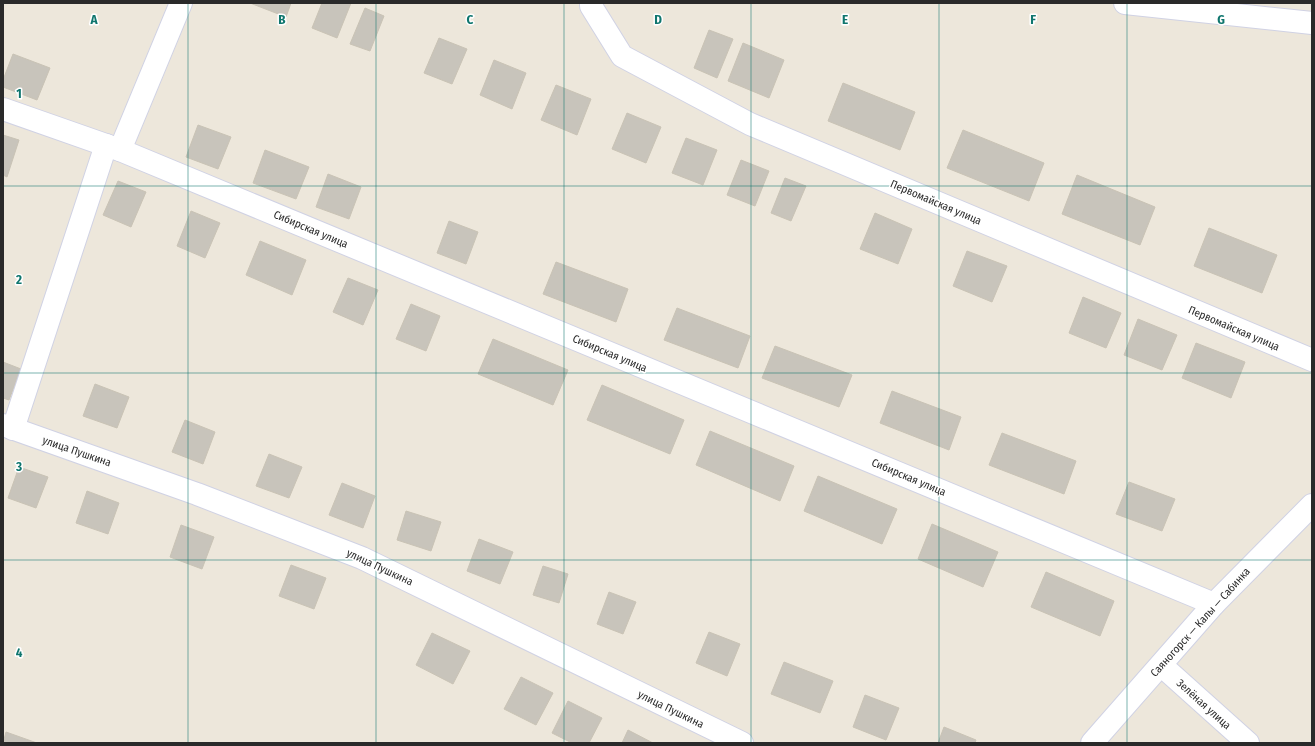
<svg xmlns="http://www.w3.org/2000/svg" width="1315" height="746" viewBox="0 0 1315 746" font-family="'Fira Sans Condensed',sans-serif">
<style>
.building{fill:#c8c4bb;stroke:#c9c3b5}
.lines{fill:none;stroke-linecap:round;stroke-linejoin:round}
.minor-casing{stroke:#d0d2e4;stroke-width:24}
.tertiary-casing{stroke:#d0d2e4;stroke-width:24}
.minor{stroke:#fff;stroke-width:22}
.tertiary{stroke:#fff;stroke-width:22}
.grid{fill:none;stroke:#0f766e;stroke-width:1;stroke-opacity:0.55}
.labels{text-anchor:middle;stroke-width:3;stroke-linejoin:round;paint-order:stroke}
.street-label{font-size:11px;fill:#2a2a2a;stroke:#fff}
.grid-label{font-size:13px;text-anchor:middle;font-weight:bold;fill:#0f766e;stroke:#fff;stroke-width:3;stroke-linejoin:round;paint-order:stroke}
</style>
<rect width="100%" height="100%" fill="#ede7db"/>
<!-- building -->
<g class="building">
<polygon points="250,3 291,3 286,17"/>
<polygon points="322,3 351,3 337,38 312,28"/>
<polygon points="365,8 384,16 370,51 350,44"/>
<polygon points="709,30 733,39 717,78 694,68"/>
<polygon points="439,38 467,49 452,84 424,73"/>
<polygon points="743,43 784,60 769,98 728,81"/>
<polygon points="13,54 50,68 37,100 3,87 3,80"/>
<polygon points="494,60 526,73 512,109 480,95"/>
<polygon points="843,83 915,112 900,150 828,121"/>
<polygon points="556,85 591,99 577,135 541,120"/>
<polygon points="627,113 661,127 646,163 612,149"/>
<polygon points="198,125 231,137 218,169 186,157"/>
<polygon points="963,130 1044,163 1029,201 947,168"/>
<polygon points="3,135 19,140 7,177 3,175"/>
<polygon points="686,138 717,150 703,185 672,173"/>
<polygon points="265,150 309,167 296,199 253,183"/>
<polygon points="741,160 769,171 755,206 727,195"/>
<polygon points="328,174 361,187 349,219 316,207"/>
<polygon points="1077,175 1155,207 1140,245 1062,214"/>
<polygon points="785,178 806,186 791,221 771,213"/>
<polygon points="118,181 146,192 131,227 103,215"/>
<polygon points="191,211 220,223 205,258 177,246"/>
<polygon points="875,213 912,229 898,264 860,249"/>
<polygon points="449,221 478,232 466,264 437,253"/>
<polygon points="1209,228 1277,255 1262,293 1194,266"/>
<polygon points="260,241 306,260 292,295 246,275"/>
<polygon points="967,251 1007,266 992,302 953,286"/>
<polygon points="556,262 628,289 616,322 543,294"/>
<polygon points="348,278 378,290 363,325 333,312"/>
<polygon points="1083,297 1121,313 1106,348 1069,333"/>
<polygon points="411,304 440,316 426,351 396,339"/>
<polygon points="677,308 750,336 738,368 664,340"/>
<polygon points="1138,319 1177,335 1162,370 1124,355"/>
<polygon points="493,339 568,370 553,405 478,374"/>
<polygon points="1196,343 1245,362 1231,398 1182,378"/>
<polygon points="775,346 852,375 839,407 762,378"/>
<polygon points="3,362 21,369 9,400 3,398"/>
<polygon points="95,384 129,397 117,428 83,416"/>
<polygon points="602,385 684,420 670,454 587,420"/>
<polygon points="892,391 961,417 949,450 880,423"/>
<polygon points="185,420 215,432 203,464 172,452"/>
<polygon points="710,431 794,466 780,501 696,465"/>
<polygon points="1002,433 1076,461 1064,494 989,465"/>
<polygon points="269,454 302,467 289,498 256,486"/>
<polygon points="19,467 48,477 36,508 8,498"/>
<polygon points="818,476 897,509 882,544 804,511"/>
<polygon points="1129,482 1175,499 1162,531 1116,514"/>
<polygon points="342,483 375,496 363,528 329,515"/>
<polygon points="87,491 119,503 108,534 76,523"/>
<polygon points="406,511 441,522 431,551 397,540"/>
<polygon points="932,524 998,552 983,587 918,559"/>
<polygon points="181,525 214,537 202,569 170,557"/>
<polygon points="479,539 513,552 500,584 467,571"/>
<polygon points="291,565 326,578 314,609 279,596"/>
<polygon points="543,566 568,574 559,603 533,595"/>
<polygon points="1046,572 1114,601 1100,636 1031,607"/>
<polygon points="609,592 636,602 623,634 597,624"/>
<polygon points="709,632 740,644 727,676 696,663"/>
<polygon points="432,633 470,651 453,684 416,665"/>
<polygon points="784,662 833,681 820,713 771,694"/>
<polygon points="521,677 553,693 536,725 504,709"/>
<polygon points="865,695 899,708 886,740 853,727"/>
<polygon points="568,701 602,718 589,743 572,743 552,733"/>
<polygon points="944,727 976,740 975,743 938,743"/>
<polygon points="628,730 653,743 622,743"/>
<polygon points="6,732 37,743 3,743"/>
</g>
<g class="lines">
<!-- minor casing -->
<g class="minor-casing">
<g id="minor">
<polyline points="591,3 591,6 622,56 750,124 1312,360"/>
<polyline points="1125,3 1312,23"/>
<polyline points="3,109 120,150 1214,604"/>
<polyline points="120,150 181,3"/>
<polyline points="3,425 197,494 362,558 742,743"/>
<polyline points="13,429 106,145"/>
<polyline points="1161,665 1248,743"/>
</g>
</g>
<!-- tertiary casing -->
<g class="tertiary-casing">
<polyline id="tertiary" points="1092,743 1214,604 1312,505"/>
</g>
<!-- minor -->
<use href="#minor" class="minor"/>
<!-- tertiary -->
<use href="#tertiary" class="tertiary"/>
</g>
<!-- grid -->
<path class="grid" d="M188,3V743M376,3V743M564,3V743M751,3V743M939,3V743M1127,3V743M3,186H1312M3,373H1312M3,560H1312"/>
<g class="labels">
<!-- street labels -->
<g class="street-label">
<text transform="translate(936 202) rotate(23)" y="4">Первомайская улица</text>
<text transform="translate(311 229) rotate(23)" y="4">Сибирская улица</text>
<text transform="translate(1234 328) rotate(23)" y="4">Первомайская улица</text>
<text transform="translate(610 353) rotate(23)" y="4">Сибирская улица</text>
<text transform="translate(77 451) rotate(19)" y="4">улица Пушкина</text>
<text transform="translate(909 477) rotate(23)" y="4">Сибирская улица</text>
<text transform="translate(380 567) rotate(25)" y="4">улица Пушкина</text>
<text transform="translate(1200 622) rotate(-48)" y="4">Саяногорск — Калы — Сабинка</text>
<text transform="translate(1204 704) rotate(42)" y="4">Зелёная улица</text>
<text transform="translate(671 709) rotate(26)" y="4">улица Пушкина</text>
</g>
</g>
<g class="grid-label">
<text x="94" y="24">A</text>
<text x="282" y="24">B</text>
<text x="470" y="24">C</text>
<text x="658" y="24">D</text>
<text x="845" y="24">E</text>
<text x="1033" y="24">F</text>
<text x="1221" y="24">G</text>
<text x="19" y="98">1</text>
<text x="19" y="284">2</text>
<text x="19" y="471">3</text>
<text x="19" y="657">4</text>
</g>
<!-- border -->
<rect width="1315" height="746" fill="none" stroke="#2a2a2a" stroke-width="8"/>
</svg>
